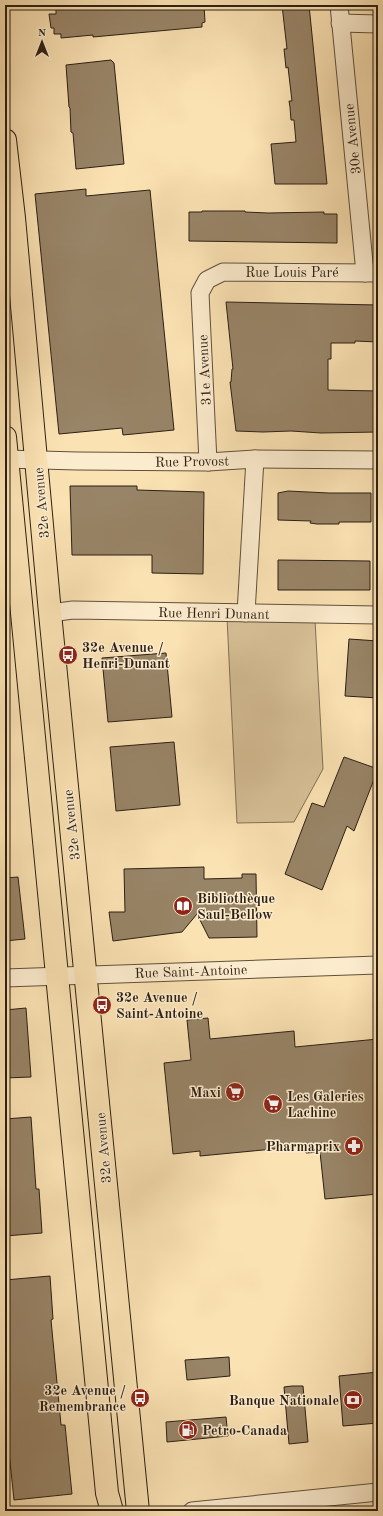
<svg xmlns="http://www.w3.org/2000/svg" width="383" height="1516" viewBox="0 0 383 1516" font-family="'Old Standard TT',serif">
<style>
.green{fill:#d8c198;stroke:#827056}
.building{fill:#988467;stroke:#2c1f14}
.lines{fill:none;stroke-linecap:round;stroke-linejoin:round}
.minor-casing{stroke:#60503c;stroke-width:19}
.major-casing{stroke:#2c1f14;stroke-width:24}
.minor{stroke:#fcecce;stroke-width:17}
.major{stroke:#fbe2b3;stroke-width:22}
.labels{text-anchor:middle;stroke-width:3;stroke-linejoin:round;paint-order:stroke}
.street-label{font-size:14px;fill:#2c1f14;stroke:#fcecce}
.poi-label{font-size:14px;font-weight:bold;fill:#2c1f14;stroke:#fcecce;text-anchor:start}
</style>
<rect width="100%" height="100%" fill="#fbe2b3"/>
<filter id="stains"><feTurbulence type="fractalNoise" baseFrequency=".005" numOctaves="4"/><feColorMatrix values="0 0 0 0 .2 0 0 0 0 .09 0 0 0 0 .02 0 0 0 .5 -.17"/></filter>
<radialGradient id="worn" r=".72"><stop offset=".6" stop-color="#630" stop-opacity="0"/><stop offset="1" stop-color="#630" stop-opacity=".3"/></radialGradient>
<!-- green -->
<polygon class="green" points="227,618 315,620 323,769 294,822 237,823"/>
<!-- building -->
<g class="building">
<polygon points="56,5 204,5 205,22 202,23 202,27 93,37 93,35 61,38 61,34 54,34 54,28 51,28 49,14 56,14"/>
<polygon points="282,5 309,5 327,184 275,184 271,144 296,142 294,120 291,120 290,107 289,101 292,101 288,67 286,68 284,49 287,49"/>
<polygon points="111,60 114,63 124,164 76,169 73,133 71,132 70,108 69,107 66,65"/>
<polygon points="86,189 86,196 150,190 174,430 123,435 122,428 59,434 35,194"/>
<polygon points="202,211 245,211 245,212 268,213 324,212 324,214 337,214 337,243 189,241 189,212 202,212"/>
<polygon points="226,302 378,305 378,342 355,341 355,343 331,343 331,359 328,359 328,390 378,391 378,432 321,433 291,431 263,432 236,431 230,382 231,382 232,369 233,369"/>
<polygon points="70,486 137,486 137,490 204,492 203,574 152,573 152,555 72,555"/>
<polygon points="288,491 329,493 371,493 371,522 339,522 339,524 317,524 310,523 311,521 278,520 278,493"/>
<polygon points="278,560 370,561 370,590 278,590"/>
<polygon points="349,639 378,641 378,698 345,696"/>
<polygon points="166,653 172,717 108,722 102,658"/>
<polygon points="174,742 180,805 116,811 110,747"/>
<polygon points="344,757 378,769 354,831 347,826 322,890 285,874 312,803 324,807"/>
<polygon points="204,867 204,879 242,878 242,874 256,874 257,937 209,938 197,914 182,932 113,941 109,912 125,912 124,869"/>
<polygon points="18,877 25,939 5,941 5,878"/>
<polygon points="26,1008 31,1077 5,1078 5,1010"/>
<polygon points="208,1018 210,1039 294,1031 295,1047 378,1039 378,1194 325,1199 320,1152 306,1153 305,1146 200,1156 200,1151 173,1154 164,1063 191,1060 187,1020"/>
<polygon points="31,1117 36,1189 39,1189 42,1233 5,1236 5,1119"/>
<polygon points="50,1276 53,1319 51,1320 61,1425 65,1425 72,1494 14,1500 5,1414 5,1280"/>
<polygon points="229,1357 230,1376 187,1380 185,1360"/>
<polygon points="378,1372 378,1423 343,1426 339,1376"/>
<polygon points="292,1386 303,1386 308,1442 289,1444 284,1387"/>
<polygon points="226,1417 228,1436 167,1442 166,1422"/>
</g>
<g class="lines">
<!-- minor casing -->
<g class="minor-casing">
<g id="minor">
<polyline points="339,5 365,273"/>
<polyline points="340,23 378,24"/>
<polyline points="5,459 77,461 208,462 255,459 378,460"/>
<polyline points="208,462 200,293 207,280 223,272 378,273"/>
<polyline points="50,613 73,610 378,615"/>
<polyline points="246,613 255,459"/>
<polyline points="5,978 378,965"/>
<polyline points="192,1511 378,1492"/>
</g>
</g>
<!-- major casing -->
<g class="major-casing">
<g id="major">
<polyline points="5,140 14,218 50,613 138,1511"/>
<polyline points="5,437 107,1493 112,1511"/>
</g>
</g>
<!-- minor -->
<use href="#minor" class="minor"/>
<!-- major -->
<use href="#major" class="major"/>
</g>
<!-- icons -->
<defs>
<g id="bus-disc" transform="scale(1)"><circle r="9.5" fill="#8f2418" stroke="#fcecce"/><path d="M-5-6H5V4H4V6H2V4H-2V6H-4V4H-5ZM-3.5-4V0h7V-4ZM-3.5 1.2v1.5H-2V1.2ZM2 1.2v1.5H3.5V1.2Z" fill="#fff"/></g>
<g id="library-disc" transform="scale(1)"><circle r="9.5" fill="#8f2418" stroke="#fcecce"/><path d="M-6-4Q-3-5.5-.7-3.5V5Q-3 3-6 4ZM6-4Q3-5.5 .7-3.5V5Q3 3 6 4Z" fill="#fff"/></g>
<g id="supermarket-disc" transform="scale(1)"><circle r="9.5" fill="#8f2418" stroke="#fcecce"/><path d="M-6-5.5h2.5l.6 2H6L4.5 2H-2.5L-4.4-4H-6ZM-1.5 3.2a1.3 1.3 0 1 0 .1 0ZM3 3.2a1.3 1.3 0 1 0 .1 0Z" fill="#fff"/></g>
<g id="pharmacy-disc" transform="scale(1)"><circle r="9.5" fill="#8f2418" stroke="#fcecce"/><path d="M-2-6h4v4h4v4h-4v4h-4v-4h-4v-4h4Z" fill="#fff"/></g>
<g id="bank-disc" transform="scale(1)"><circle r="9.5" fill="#8f2418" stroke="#fcecce"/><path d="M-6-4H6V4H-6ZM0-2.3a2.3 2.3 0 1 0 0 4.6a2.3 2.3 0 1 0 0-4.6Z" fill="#fff"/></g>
<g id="fuel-disc" transform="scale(1)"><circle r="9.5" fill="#8f2418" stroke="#fcecce"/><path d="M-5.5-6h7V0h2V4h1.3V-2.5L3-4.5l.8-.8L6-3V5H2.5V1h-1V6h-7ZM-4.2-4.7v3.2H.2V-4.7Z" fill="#fff"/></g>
</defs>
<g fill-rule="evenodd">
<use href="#bus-disc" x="68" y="655"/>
<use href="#library-disc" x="183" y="906"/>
<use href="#bus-disc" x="102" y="1005"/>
<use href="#supermarket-disc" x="235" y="1092"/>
<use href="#supermarket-disc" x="273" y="1104"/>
<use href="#pharmacy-disc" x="354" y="1146"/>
<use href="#bus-disc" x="140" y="1398"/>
<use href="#bank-disc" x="353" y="1400"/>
<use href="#fuel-disc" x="188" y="1430"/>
</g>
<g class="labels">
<!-- street labels -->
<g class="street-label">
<text transform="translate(352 139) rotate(-96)" y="5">30e Avenue</text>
<text x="292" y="277">Rue Louis Paré</text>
<text transform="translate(204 370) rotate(-93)" y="5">31e Avenue</text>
<text transform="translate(192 461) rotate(-1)" y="5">Rue Provost</text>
<text transform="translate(41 503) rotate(-95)" y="5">32e Avenue</text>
<text transform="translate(214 613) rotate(1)" y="5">Rue Henri Dunant</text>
<text transform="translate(71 825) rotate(-96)" y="5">32e Avenue</text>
<text transform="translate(191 971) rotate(-2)" y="5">Rue Saint-Antoine</text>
<text transform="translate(103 1148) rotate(-95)" y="5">32e Avenue</text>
</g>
<!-- poi labels -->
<g class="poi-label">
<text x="82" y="652">32e Avenue /<tspan x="82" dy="16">Henri-Dunant</tspan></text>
<text x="197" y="903">Bibliothèque<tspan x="197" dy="16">Saul-Bellow</tspan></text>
<text x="116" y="1002">32e Avenue /<tspan x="116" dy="16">Saint-Antoine</tspan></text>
<text x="221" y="1097" text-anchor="end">Maxi</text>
<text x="287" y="1101">Les Galeries<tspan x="287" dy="16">Lachine</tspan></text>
<text x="340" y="1151" text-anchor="end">Pharmaprix</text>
<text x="126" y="1395" text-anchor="end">32e Avenue /<tspan x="126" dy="16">Remembrance</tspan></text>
<text x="339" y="1405" text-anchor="end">Banque Nationale</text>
<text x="202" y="1435">Petro-Canada</text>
</g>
</g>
<!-- margin -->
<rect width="383" height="1516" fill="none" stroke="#fbe2b3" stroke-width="20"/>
<rect x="6" y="6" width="371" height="1504" fill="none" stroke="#2c1f14" stroke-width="2"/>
<rect x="10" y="10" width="363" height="1496" fill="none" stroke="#2c1f14"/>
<!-- north arrow -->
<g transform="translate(42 42)" stroke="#fcecce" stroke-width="3" paint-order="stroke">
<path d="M0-3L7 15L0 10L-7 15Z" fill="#2c1f14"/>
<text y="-6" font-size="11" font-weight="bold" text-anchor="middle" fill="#2c1f14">N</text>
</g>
<rect width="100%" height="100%" filter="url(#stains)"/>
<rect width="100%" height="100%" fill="url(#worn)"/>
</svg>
